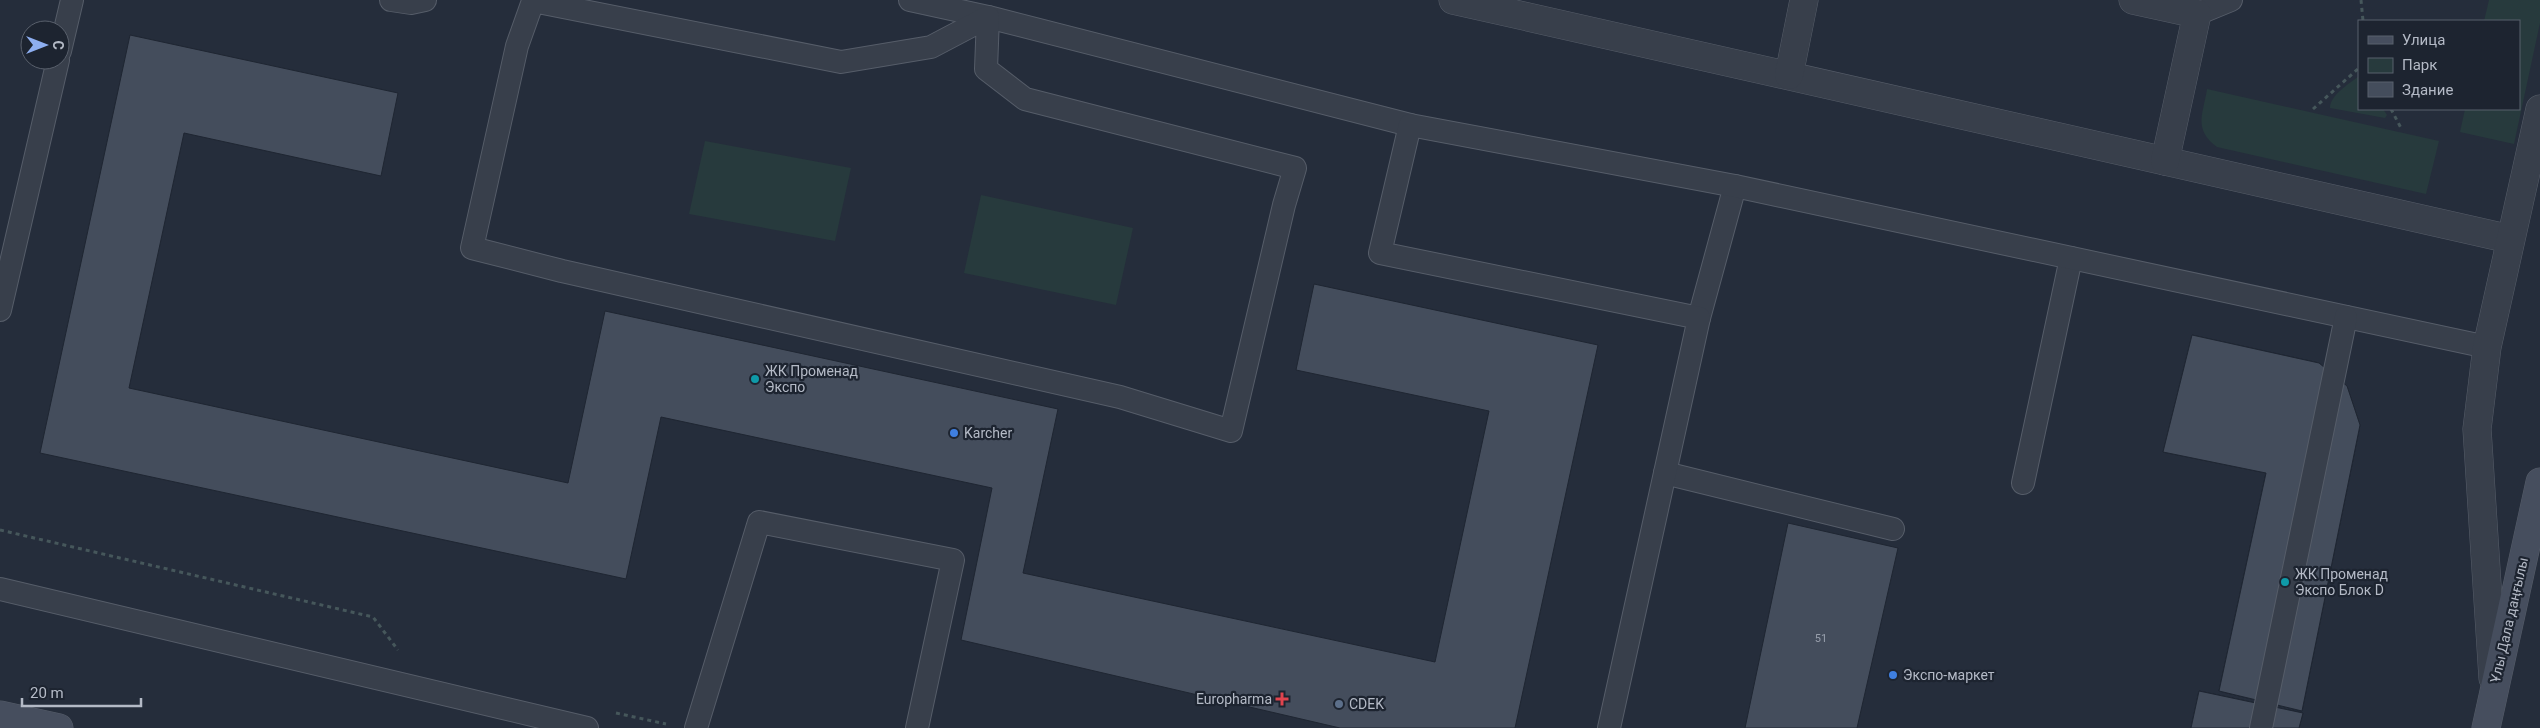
<svg xmlns="http://www.w3.org/2000/svg" width="2540" height="728" viewBox="0 0 2540 728" font-family="Roboto,sans-serif">
<style>
.green{fill:#273a3d}
.building{fill:#444d5c;stroke:#1f2632}
.lines{fill:none;stroke-linecap:round;stroke-linejoin:round}
.service-casing{stroke:#565d69;stroke-width:24}
.minor-casing{stroke:#565d69;stroke-width:29}
.secondary-casing{stroke:#565d69;stroke-width:29}
.path{stroke:#46575b;stroke-width:3;stroke-dasharray:4 4;stroke-linecap:butt}
.service{stroke:#383f4b;stroke-width:22}
.minor{stroke:#383f4b;stroke-width:28}
.secondary{stroke:#464e5e;stroke-width:28}
.culture-dot{fill:#0f9aa8;stroke:#1d2430;stroke-width:2}
.shop-dot{fill:#3f7fe0;stroke:#1d2430;stroke-width:2}
.health-dot{fill:#e0444e;stroke:#1d2430;stroke-width:2}
.service-dot{fill:#5c6f8a;stroke:#1d2430;stroke-width:2}
.labels{text-anchor:middle;stroke-width:4.5;stroke-linejoin:round;paint-order:stroke}
.number-label{font-size:11px;fill:#989fac}
.poi-label{font-size:14px;fill:#b4bac6;stroke:#1d2430;text-anchor:start}
.street-label{font-size:14px;fill:#b4bac6;stroke:#1d2430}
</style>
<rect width="100%" height="100%" fill="#252d3b"/>
<!-- green -->
<g class="green">
<polygon points="2489,0 2540,0 2540,23 2514,144 2460,132 2465,109 2519,109 2519,21 2484,21"/>
<path d="M2359,76V109H2383L2387,115L2385,118L2330,108C2330,95 2349,84 2359,76Z"/>
<path d="M2207,89L2439,141L2426,194L2217,147C2193,129 2203,115 2207,89Z"/>
<polygon points="705,141 851,168 835,241 689,214"/>
<polygon points="981,195 1133,228 1116,305 964,273"/>
</g>
<!-- building -->
<g class="building">
<polygon points="130,35 398,93 381,176 184,133 129,388 568,483 605,311 1058,409 1023,573 1435,662 1489,411 1296,370 1314,284 1598,345 1515,728 1340,728 961,640 992,488 661,417 626,579 40,453"/>
<polygon points="2192,335 2319,363 2347,386 2360,425 2302,711 2219,691 2266,473 2163,452"/>
<polygon points="2192,335 2319,363 2347,386 2360,425 2302,711 2219,691 2266,473 2163,452"/>
<polygon points="1788,523 1898,548 1857,728 1745,728"/>
<polygon points="2199,691 2303,713 2299,728 2191,728"/>
<polygon points="2199,691 2303,713 2299,728 2191,728"/>
</g>
<g class="lines">
<!-- service casing -->
<g class="service-casing">
<g id="service">
<polyline points="391,0 411,3 425,0"/>
<polyline points="910,0 988,17 1410,125"/>
<polygon points="533,1 841,62 931,47 988,17 986,69 1025,99 1295,168 1284,205 1231,431 1120,397 562,271 472,248 517,46"/>
<polyline points="2197,14 2231,0"/>
<polyline points="60,51 72,0"/>
<polyline points="0,310 58,60"/>
<polyline points="1699,318 1735,186"/>
<polyline points="1665,473 1893,529"/>
<polyline points="2023,483 2071,258"/>
<polyline points="0,589 587,728"/>
<polyline points="696,728 759,522 953,560 917,728"/>
<polyline points="1609,728 1699,318 1380,253 1410,125 1735,186 2487,347"/>
<polyline points="2261,728 2346,317"/>
</g>
</g>
<!-- minor casing -->
<g class="minor-casing">
<g id="minor">
<polyline points="1453,0 2510,239"/>
<polyline points="2133,0 2197,14 2165,161"/>
<polyline points="1789,75 1804,0"/>
<polyline points="2493,678 2477,429 2487,347 2540,109"/>
</g>
</g>
<!-- secondary casing -->
<g class="secondary-casing">
<g id="secondary">
<polyline points="0,715 59,728"/>
<polyline points="2486,728 2540,482"/>
</g>
</g>
<!-- path -->
<g class="path">
<polyline points="2361,0 2363,21"/>
<polyline points="2313,109 2359,68"/>
<polyline points="2391,109 2401,128"/>
<polyline points="0,530 373,617 398,650"/>
<polyline points="616,713 666,724"/>
</g>
<!-- service -->
<use href="#service" class="service"/>
<!-- minor -->
<use href="#minor" class="minor"/>
<!-- secondary -->
<use href="#secondary" class="secondary"/>
</g>
<!-- markers -->
<g class="culture-dot">
<circle cx="755" cy="379" r="5"/>
<circle cx="2285" cy="582" r="5"/>
</g>
<g class="shop-dot">
<circle cx="954" cy="433" r="5"/>
<circle cx="1893" cy="675" r="5"/>
</g>
<path class="health-dot" d="M1279.5 691.5h5v5h5v5h-5v5h-5v-5h-5v-5h5z"/>
<circle class="service-dot" cx="1339" cy="704" r="5"/>
<g class="labels">
<!-- number labels -->
<g class="number-label">
<text x="1821" y="642">51</text>
</g>
<!-- poi labels -->
<g class="poi-label">
<text x="765" y="376">ЖК Променад<tspan x="765" dy="16">Экспо</tspan></text>
<text x="964" y="438">Karcher</text>
<text x="2295" y="579">ЖК Променад<tspan x="2295" dy="16">Экспо Блок D</tspan></text>
<text x="1903" y="680">Экспо-маркет</text>
<text x="1272" y="704" text-anchor="end">Europharma</text>
<text x="1349" y="709">CDEK</text>
</g>
<!-- street labels -->
<g class="street-label">
<text transform="translate(2509 620) rotate(-77)" y="5">Ұлы Дала даңғылы</text>
</g>
</g>
<!-- legend -->
<rect x="2358" y="20" width="162" height="90" fill="#1d2430" stroke="#59606c"/>
<rect x="2368" y="36" width="25" height="8" fill="#464e5e" stroke="#59606c"/>
<text x="2402" y="45" font-size="15" fill="#b4bac6">Улица</text>
<rect x="2368" y="58" width="25" height="15" fill="#273a3d" stroke="#59606c"/>
<text x="2402" y="70" font-size="15" fill="#b4bac6">Парк</text>
<rect x="2368" y="82" width="25" height="15" fill="#444d5c" stroke="#59606c"/>
<text x="2402" y="95" font-size="15" fill="#b4bac6">Здание</text>
<!-- north arrow -->
<g transform="translate(45 45) rotate(90)"><circle r="24" fill="#1d2430" stroke="#59606c"/>
<path d="M0-4L9 19L0 12L-9 19Z" fill="#8eaff1"/>
<text y="-8" font-size="14" font-weight="bold" text-anchor="middle" fill="#b4bac6">С</text>
</g>
<!-- scale -->
<path d="M22 698v8h119v-8" fill="none" stroke="#b4bac6" stroke-width="2.5"/>
<text x="30" y="698" font-size="15" fill="#b4bac6" stroke="#1d2430" stroke-width="4" paint-order="stroke">20 m</text>
</svg>
